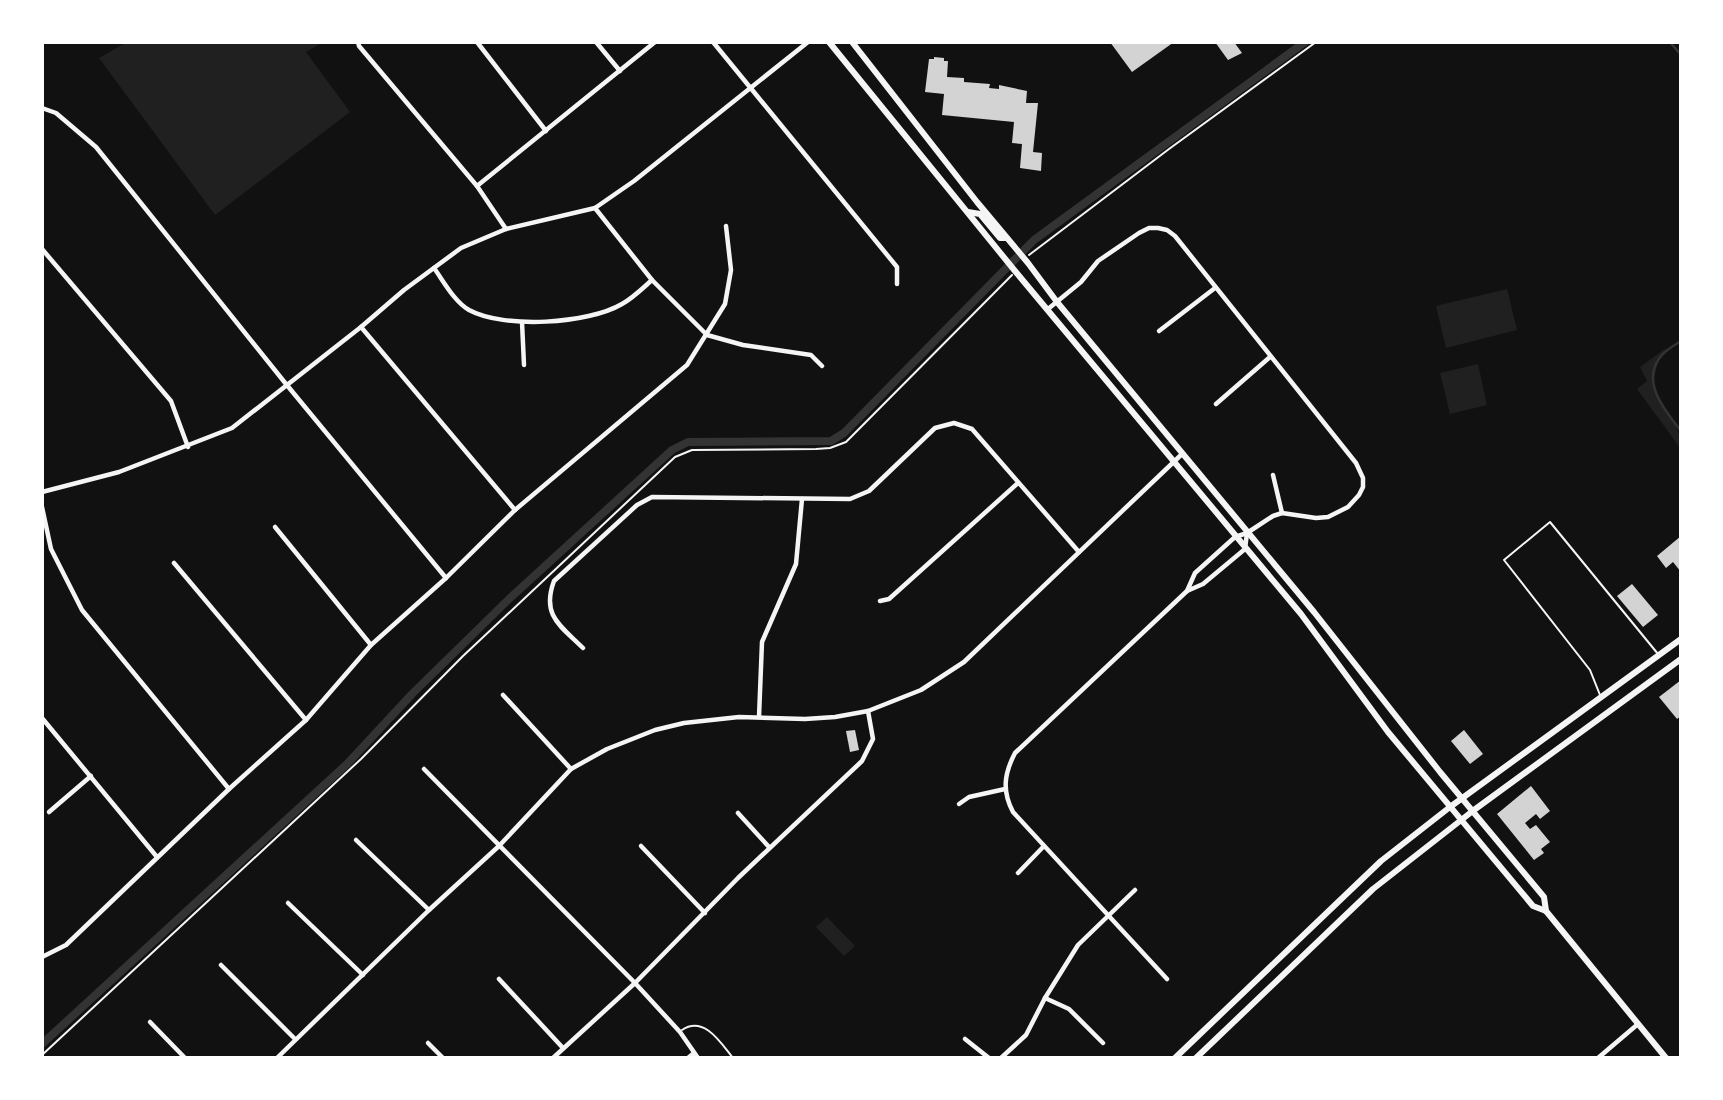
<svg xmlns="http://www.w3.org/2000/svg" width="1723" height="1100" viewBox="0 0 1723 1100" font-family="Montserrat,sans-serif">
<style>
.green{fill:#202020}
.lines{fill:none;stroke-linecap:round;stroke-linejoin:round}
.stream{stroke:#333;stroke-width:2.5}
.canal{stroke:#333;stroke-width:8}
.building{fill:#d3d3d3}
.path{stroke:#f5f5f5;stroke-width:2}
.service{stroke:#f5f5f5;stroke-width:2}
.minor{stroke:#f5f5f5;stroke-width:4.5}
.secondary{stroke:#f5f5f5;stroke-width:6}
</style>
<rect width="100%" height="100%" fill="#111"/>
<!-- green -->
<g class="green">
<polygon points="127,42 323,42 306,52 350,112 215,215 99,58"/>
<polygon points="1507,289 1517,330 1446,348 1436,306"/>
<path d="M1666,348C1633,403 1681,406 1681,449L1637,389L1647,381L1640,367Z"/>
<polygon points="1478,364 1487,405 1450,414 1440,373"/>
<polygon points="827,917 855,946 844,956 816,927"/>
</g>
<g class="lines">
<!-- stream -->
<g class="stream">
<polyline points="1670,42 1681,55"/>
<path d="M1681,341C1675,345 1667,349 1662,355C1639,380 1665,411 1681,431"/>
</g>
<!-- canal -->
<polyline class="canal" points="42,1044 347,764 413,693 509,599 672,450 688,442 831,441 844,433 1034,240 1305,42"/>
</g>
<!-- building -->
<g class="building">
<polygon points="1110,42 1174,42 1132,72"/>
<polygon points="1215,42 1234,42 1242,53 1228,60"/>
<polygon points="934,57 944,58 944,61 948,61 947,77 964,78 964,82 990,84 989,88 999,89 999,85 1027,91 1026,103 1038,103 1033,152 1042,153 1041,171 1020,168 1022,144 1012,143 1014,122 942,115 944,94 925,92 929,59 934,59"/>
<polygon points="1681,536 1681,572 1673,562 1666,568 1657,556"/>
<polygon points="1632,584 1658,615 1643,627 1617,596"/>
<polygon points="1681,680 1681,716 1677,719 1659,697"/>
<polygon points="855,730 859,750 850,752 846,731"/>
<polygon points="1464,730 1483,754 1470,764 1451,741"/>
<polygon points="1531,786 1550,811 1540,819 1536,814 1525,823 1530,829 1536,825 1550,842 1541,849 1544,853 1534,860 1497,814"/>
</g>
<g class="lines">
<!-- path -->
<g class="path">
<polyline points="1029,255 1169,149 1316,42"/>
<polyline points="42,1055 361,759 463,656 675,457 692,450 816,449 830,448 846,442 1012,275"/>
</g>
<!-- service -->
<g class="service">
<polyline points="1600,695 1590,670 1504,560 1550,522 1658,654"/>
<path d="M682,1030C704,1015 721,1043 733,1058"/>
</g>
<!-- minor -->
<g class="minor">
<polyline points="358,42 359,46 477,186 506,229"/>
<polyline points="477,42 546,131"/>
<polyline points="596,42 620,71"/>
<polyline points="713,42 897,267 897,284"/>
<polyline points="42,108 56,113 96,147 286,384 446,578"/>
<polyline points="477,186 655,42"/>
<polyline points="595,208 652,280 707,335 743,345 811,355 822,366"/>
<polyline points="42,249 171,401 188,447"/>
<path d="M434,268C444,282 454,301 469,310C504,329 588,324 622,304C633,298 643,288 652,280"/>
<polyline points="1048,309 1081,282 1098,261 1139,233 1149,228 1158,228 1167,230 1175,236 1356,463 1363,478 1363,487 1359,495 1348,507 1328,517 1316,518 1282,513 1273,516 1247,533 1235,537 1195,573 1187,591 1203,584 1245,549 1247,533"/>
<polyline points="522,322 524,365"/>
<polyline points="361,327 515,510"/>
<polyline points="1159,331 1215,288"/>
<polyline points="1216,404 1270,357"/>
<polyline points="1273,475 1282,513"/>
<polyline points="42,492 119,472 232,428 361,327 404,290 461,248 506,229 595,208 634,181 808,42"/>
<polyline points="42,507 51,549 82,610 229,789"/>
<polyline points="275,527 371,645"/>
<polyline points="174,563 306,720"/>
<polyline points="880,601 889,599 1018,483"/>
<path d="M583,648C561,626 541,616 554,581L637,505L652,497L850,499L869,491L935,428L954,423L972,429L1079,552"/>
<polyline points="503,695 571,769"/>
<polyline points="759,717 762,642 796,564 802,499"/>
<polyline points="42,718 157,857"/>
<polyline points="424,769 635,983 680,1032 698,1058"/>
<polyline points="959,804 969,797 1005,789"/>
<polyline points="49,812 91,776"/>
<polyline points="738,813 769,847"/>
<polyline points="356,840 429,910"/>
<polyline points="641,846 705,913"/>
<polyline points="1018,873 1044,846"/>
<polyline points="288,903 363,975"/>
<polyline points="42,957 66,945 229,789 306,720 371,645 446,578 515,510 687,365 725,304 731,270 726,226"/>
<polyline points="221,965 295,1039"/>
<polyline points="499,979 563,1048"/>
<path d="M1167,979L1013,812C1002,791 1004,774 1015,753L1187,591"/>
<polyline points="1045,998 1069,1009 1103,1043"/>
<polyline points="150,1022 185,1058"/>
<polyline points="965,1039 989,1058"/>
<polyline points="428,1043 443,1058"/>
<polyline points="277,1058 429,910 499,846 571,769 607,749 655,730 684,723 739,717 805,719 835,717 868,711 921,690 964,662 1182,454"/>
<polyline points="553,1058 635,983 738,878 862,761 873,739 868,711"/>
<polyline points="688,1058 694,1053"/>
<polyline points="1001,1058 1026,1035 1045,998 1078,945 1135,890"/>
<polyline points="1598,1058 1638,1024"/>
</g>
<!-- secondary -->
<g class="secondary">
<polyline points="829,42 1015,271 1301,614 1388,732 1533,906 1546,911 1666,1058"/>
<polyline points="852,42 977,202 1028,263 1057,302 1314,612 1440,772 1544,897 1546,911"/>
<polyline points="968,212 980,214 1000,238 1006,238"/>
<polyline points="1175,1058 1381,861 1450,807 1681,639"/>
<polyline points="1196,1058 1373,889 1474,810 1681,659"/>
</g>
</g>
<!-- border -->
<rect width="1723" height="1100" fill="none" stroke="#ffffff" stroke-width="88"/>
</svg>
